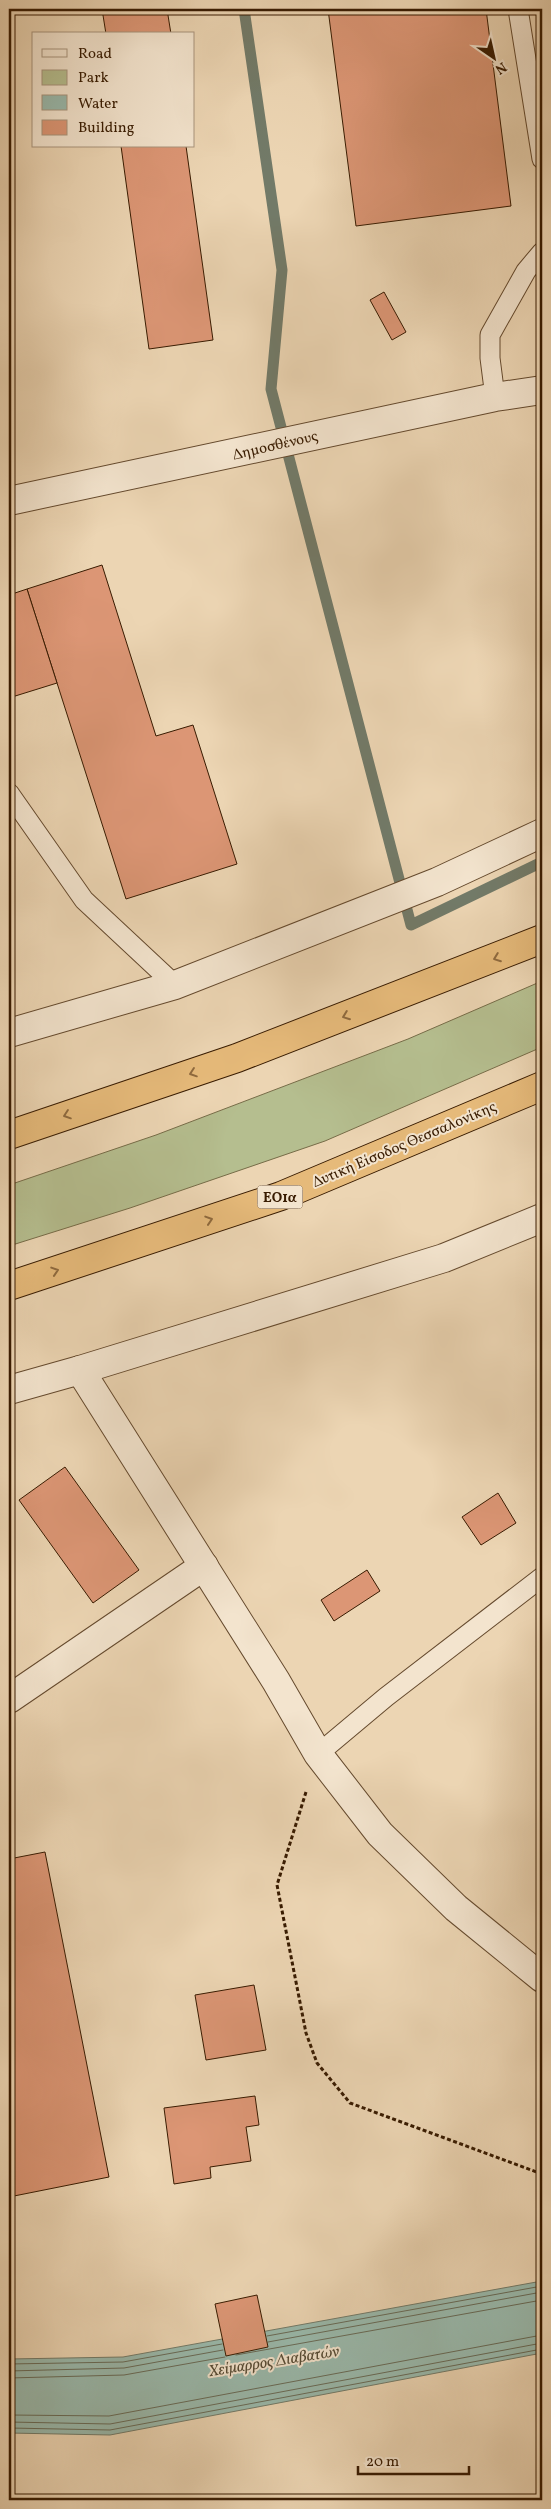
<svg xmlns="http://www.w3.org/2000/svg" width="551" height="2509" viewBox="0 0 551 2509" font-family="Vollkorn,serif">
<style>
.green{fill:#b5be8f;stroke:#766c48}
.water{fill:#99b9ac;stroke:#727a68}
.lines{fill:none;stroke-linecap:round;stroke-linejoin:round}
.shore{stroke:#686a56;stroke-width:1}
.stream{stroke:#727a68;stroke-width:11}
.building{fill:#dc9675;stroke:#381b01}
.service-casing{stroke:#654a2e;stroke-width:21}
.minor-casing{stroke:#654a2e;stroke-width:30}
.tertiary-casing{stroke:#654a2e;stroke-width:30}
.trunk-casing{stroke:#381b01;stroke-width:30}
.path{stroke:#381b01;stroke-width:3;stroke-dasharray:4 2.5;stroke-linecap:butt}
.service{stroke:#f3e4ce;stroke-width:19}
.minor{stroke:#f3e4ce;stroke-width:28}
.tertiary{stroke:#f3e4ce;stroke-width:28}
.trunk{stroke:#e6ba7a;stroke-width:28}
.oneway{stroke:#8f6a3e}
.labels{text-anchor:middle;stroke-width:4;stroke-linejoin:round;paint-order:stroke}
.shield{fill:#f3e4ce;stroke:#70573e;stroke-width:1}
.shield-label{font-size:14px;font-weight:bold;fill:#381b01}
.street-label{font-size:15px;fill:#381b01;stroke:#f3e4ce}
.water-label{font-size:16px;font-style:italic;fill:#554a34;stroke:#f3e4ce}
</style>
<rect width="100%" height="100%" fill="#ecd5b3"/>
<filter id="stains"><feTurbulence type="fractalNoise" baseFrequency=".004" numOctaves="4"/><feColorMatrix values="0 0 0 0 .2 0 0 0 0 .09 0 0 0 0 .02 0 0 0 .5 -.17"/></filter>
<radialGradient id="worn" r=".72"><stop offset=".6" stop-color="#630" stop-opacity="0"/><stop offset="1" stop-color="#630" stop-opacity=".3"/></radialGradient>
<!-- green -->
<polygon class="green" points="542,981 542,1047 325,1141 130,1208 9,1246 9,1185 156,1135 408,1039"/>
<!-- water -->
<polygon class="water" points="542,2281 542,2353 110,2435 9,2433 9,2359 123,2357"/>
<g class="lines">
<!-- shore -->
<g class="shore">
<polyline points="267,2336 542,2286"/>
<polyline points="268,2342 542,2292"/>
<polyline points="236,2355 542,2300"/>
<polyline points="9,2364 123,2362 222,2344"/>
<polyline points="9,2371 124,2368 223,2350"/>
<polyline points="9,2378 124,2375 225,2357"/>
<polyline points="9,2415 109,2416 542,2335"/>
<polyline points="9,2422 110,2424 542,2343"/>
<polyline points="9,2428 110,2430 542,2349"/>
</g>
<!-- stream -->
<polyline class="stream" points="244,9 282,270 271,389 411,925 542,862"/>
</g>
<!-- building -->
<g class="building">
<polygon points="102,9 167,9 171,34 106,34"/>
<polygon points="328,9 486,9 511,206 356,226"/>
<polygon points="121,146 186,146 213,340 149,349"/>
<polygon points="384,292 406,332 392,340 370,300"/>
<polygon points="102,565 156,736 193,725 237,864 126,899 27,589"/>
<polygon points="27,589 57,683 12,697 9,687 9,595"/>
<polygon points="65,1467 139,1570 93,1603 19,1500"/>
<polygon points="498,1493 516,1523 481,1545 462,1517"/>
<polygon points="367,1570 380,1591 334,1621 321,1600"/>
<polygon points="45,1852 109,2177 9,2197 9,1859"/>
<polygon points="254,1985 266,2050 206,2060 195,1995"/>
<polygon points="255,2096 259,2125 246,2127 251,2161 210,2167 211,2178 174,2184 164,2108"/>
<polygon points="257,2295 268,2347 226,2356 215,2304"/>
</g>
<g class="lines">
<!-- service casing -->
<g class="service-casing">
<g id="service">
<polyline points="518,9 542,159"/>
<polyline points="495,397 490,358 490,335 526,271 542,252"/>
<polyline points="9,793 84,900 175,985"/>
<polyline points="318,1754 386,1697 542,1577"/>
</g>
</g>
<!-- minor casing -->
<g class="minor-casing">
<g id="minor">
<polyline points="9,501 495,397 542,390"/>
<polyline points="9,1033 175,985 437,882 542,833"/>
<polyline points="80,1370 444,1258 542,1218"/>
<polyline points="9,1699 204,1566"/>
</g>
</g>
<!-- tertiary casing -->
<g class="tertiary-casing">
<polyline id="tertiary" points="9,1390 80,1370 276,1681 318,1754 380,1834 456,1908 542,1978"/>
</g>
<!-- trunk casing -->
<g class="trunk-casing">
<g id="trunk">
<polyline points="9,1135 237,1058 542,939"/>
<polyline points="9,1286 281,1196 542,1086"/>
</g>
</g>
<!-- path -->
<polyline class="path" points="306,1792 277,1885 306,2033 317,2063 350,2103 542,2174"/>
<!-- service -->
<use href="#service" class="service"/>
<!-- minor -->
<use href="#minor" class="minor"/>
<!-- tertiary -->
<use href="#tertiary" class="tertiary"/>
<!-- trunk -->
<use href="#trunk" class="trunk"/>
</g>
<!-- one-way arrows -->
<defs><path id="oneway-chevron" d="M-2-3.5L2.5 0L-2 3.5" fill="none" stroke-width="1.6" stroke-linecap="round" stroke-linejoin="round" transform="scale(1.25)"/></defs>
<g class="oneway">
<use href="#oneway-chevron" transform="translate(497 958) rotate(159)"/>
<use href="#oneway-chevron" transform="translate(346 1016) rotate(159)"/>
<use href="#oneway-chevron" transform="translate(193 1073) rotate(161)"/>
<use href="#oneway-chevron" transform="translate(67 1115) rotate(161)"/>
<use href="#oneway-chevron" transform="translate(209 1220) rotate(-18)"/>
<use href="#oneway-chevron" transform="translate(55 1271) rotate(-18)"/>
</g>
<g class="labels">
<!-- shield labels -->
<rect class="shield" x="257.5" y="1185.5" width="45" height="23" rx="4"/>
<g class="shield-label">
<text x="280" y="1202">ΕΟ1α</text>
</g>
<!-- street labels -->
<g class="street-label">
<text transform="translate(275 445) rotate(-13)" y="5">Δημοσθένους</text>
<text transform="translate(404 1144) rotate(-23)" y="5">Δυτική Είσοδος Θεσσαλονίκης</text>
</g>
<!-- water labels -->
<g class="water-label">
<text transform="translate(274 2360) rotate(-9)" y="6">Χείμαρρος Διαβατών</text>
</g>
</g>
<!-- margin -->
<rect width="551" height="2509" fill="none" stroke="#ecd5b3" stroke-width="30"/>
<rect x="10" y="10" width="531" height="2489" fill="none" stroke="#381b01" stroke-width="2.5"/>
<rect x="15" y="15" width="521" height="2479" fill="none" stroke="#381b01"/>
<!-- legend -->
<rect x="32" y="32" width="162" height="115" fill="#f3e4ce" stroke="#a8947c"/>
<rect x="42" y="49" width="25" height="8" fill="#f3e4ce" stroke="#a8947c"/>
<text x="78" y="58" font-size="15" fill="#381b01">Road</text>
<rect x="42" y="70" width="25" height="15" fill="#b5be8f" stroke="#a8947c"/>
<text x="78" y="82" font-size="15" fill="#381b01">Park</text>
<rect x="42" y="95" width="25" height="15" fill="#99b9ac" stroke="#a8947c"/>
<text x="78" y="108" font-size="15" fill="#381b01">Water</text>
<rect x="42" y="120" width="25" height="15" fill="#dc9675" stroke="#a8947c"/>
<text x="78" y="132" font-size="15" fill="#381b01">Building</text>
<!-- north arrow -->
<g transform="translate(494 58) rotate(146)" stroke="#f3e4ce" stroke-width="4" paint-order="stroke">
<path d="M0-4L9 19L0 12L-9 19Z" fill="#381b01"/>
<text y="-8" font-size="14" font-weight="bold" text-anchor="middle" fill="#381b01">N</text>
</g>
<!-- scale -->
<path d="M358 2466v8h111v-8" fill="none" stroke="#381b01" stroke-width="2.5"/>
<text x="366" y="2466" font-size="15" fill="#381b01" stroke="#f3e4ce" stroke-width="4" paint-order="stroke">20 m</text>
<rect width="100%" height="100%" filter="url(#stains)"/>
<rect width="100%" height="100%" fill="url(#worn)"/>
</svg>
